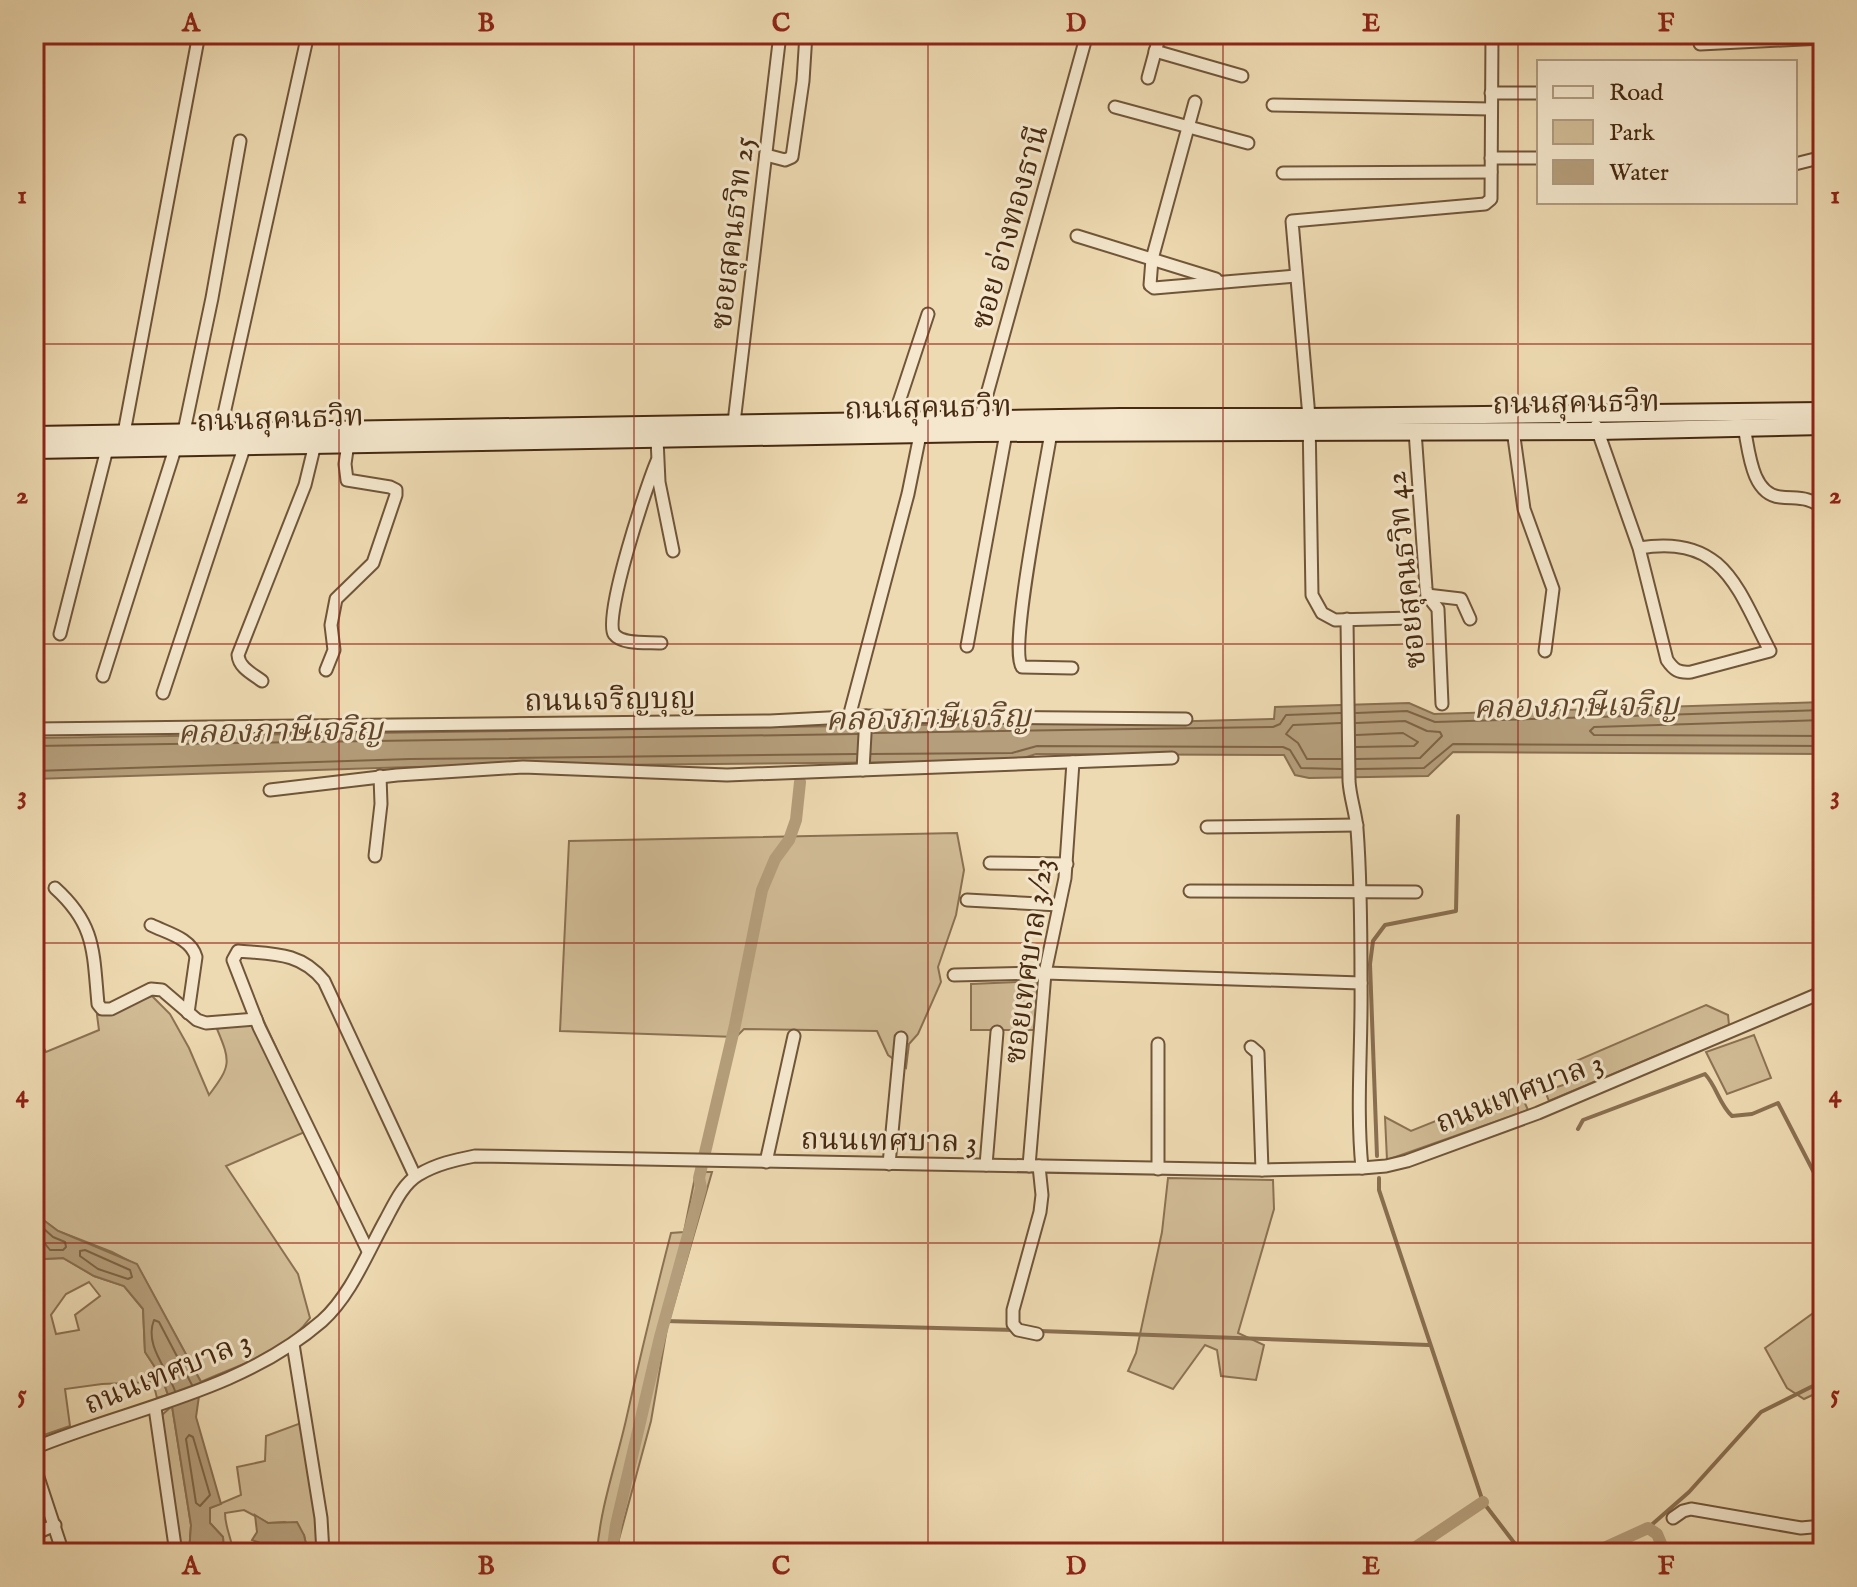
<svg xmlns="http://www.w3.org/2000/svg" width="1857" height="1587" viewBox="0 0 1857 1587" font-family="'IM FELL English','Noto Serif Thai',serif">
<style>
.green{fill:#d1bc96;stroke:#8c7252;stroke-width:2;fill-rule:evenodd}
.water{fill:#b59e7b;stroke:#896f50;stroke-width:2}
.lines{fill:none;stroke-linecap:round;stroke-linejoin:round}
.shore{stroke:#7e6445;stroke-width:2}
.stream{stroke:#896f50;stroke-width:4}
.canal{stroke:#b59e7b;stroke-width:12}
.street-casing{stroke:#705538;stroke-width:15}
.secondary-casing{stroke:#46290f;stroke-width:20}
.street{stroke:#f4e7cd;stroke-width:11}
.secondary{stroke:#f4e7cd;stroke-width:16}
.grid{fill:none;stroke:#8f2418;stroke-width:2;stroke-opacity:0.55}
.labels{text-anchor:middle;stroke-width:6;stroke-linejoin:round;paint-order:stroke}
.street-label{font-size:30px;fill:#46290f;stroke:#f4e7cd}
.water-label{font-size:32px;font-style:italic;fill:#62462a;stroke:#f4e7cd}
.neatline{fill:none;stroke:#8f2418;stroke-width:3}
.grid-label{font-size:26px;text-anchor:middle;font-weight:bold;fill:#8f2418}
</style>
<rect width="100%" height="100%" fill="#eedab2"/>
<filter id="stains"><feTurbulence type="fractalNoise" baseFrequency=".0025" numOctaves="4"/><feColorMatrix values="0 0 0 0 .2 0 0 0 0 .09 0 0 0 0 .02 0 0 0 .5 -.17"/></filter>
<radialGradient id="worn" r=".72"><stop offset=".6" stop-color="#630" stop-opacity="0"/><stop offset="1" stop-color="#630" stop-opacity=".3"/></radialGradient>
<!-- green -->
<g class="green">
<polygon points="957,833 964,870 956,915 938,967 941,982 918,1034 909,1044 906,1068 888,1055 877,1031 744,1029 736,1037 560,1031 569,841"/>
<polygon points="1038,981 1035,1030 971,1030 971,984"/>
<path d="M152,996L170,1014L189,1048L209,1095C231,1066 231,1062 217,1029L261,1015L314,1128L226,1166L298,1274L310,1318C286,1352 238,1365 201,1382L137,1265L112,1252L58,1231L42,1219L34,1197V1031L46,1052L99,1030L97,1015Z"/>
<polygon points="1706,1005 1728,1015 1729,1025 1549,1101 1545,1091 1581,1079 1576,1061"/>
<polygon points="1754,1035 1771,1078 1727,1094 1706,1052"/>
<polygon points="1518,1088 1528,1110 1387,1160 1385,1117 1411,1131"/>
<path d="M696,1172H712L667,1328L651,1421L619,1539V1553H597C600,1508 616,1464 626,1420C640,1357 655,1295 671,1233L684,1232Z"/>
<polygon points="1168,1178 1273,1180 1274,1209 1238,1333 1264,1345 1256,1380 1221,1376 1217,1350 1205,1345 1173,1389 1128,1371 1136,1353 1162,1232"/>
<path d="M34,1241L44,1259L63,1258L94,1276L124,1286L143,1309L145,1352L162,1378L168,1395L157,1398L153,1382L102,1384L65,1389L70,1426L41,1436L34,1391ZM89,1282L100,1296L75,1315L79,1330L56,1334L51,1315L66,1294Z"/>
<polygon points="1823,1306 1823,1390 1804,1399 1787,1388 1765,1348"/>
<polygon points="172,1406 191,1525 189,1553 178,1553 162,1415"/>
<path d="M301,1423L315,1511L318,1553H308L304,1535L285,1522L268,1523L244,1510L225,1513C225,1528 232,1538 233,1553H224L223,1537L210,1523V1508L241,1495L237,1467L265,1461L266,1436Z"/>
</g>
<!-- water -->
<g class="water">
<polygon points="1823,702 1823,754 1453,752 1428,776 1309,778 1295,775 1284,755 1036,754 1014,761 410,767 34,779 34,738 1196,721 1274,719 1275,707 1409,703 1434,714"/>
<polygon points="34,1197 42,1219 58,1231 137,1264 201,1382 196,1417 221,1504 210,1508 210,1523 223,1537 224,1553 189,1553 191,1525 172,1406 162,1378 145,1352 143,1309 124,1286 94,1276 63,1258 44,1259 34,1241"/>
<polygon points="255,1515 268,1523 297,1522 304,1535 308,1553 276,1553 263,1544 252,1540 257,1532"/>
</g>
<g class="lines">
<!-- shore -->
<g class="shore">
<polyline points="1356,713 1407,711 1435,722 1823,710"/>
<polyline points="1823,720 1594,727 1590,731 1594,735 1823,736"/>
<polyline points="1341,723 1293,725 1286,734 1298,743 1307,759 1341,759"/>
<polyline points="1356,723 1405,721 1427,731 1440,732 1442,736 1420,758 1356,759"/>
<polyline points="873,733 1273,727 1280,724 1286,715 1341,713"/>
<polyline points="1356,735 1403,733 1418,742 1414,746 1356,747"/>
<polyline points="34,746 858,734"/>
<polyline points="871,754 1012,753 1037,746 1283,747 1290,750 1301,768 1341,769"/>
<polyline points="1356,769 1424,768 1453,744 1823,746"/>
<polyline points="34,771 410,759 856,754"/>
<polyline points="34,1220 53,1237 65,1242 66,1247 63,1250 50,1250 42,1240 34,1239"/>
<polygon points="85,1250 130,1270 132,1277 128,1279 98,1269 80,1256 80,1251"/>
<path d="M175,1391C167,1368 144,1345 154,1320L159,1322L192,1385"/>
<polygon points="189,1435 193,1437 210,1495 200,1506 196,1503 186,1439"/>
</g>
<!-- stream -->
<g class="stream">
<path d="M1578,1129L1583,1120L1705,1074C1717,1087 1719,1104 1732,1116L1752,1114L1778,1103L1823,1190"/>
<polyline points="1377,1156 1370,964 1373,941 1385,925 1456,911 1458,816"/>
<polyline points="1379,1178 1379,1190 1483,1502 1522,1553"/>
<polyline points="664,1321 1015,1330"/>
<polyline points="1040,1331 1429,1345"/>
<polyline points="1648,1528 1689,1492 1761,1412 1823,1381"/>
</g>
<!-- canal -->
<g class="canal">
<polyline points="612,1553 616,1525 660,1337 701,1188 699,1178 735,1025 762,890 775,859 789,840 796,820 800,782"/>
<polyline points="1407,1553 1483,1502"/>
<polyline points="1593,1553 1648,1528 1657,1534 1665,1553"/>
</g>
<!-- street casing -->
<g class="street-casing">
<g id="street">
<polyline points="1438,35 1492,35"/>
<polyline points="1700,44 1823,38"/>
<polyline points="1155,51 1242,76"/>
<polyline points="1148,78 1160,34"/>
<polyline points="1491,93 1539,93"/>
<polyline points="1195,102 1152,259 1150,285 1154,288 1296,276"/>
<polyline points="1273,105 1491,109"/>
<polyline points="1115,107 1248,143"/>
<polyline points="766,155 785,160 792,157 803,81 806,34"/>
<polyline points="1491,158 1539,158"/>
<polyline points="1795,164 1823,157"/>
<polyline points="1283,173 1491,172"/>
<polyline points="1077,236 1216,279"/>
<polyline points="893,420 928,314"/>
<polyline points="979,423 1087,34"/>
<path d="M1052,426C1047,462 1008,648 1022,667L1072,668"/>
<path d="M1596,426L1639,548L1667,660C1674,670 1678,673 1691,672L1770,651C1737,588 1724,534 1639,548"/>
<path d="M1744,427C1749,450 1751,494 1780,497C1798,499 1808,496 1823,508"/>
<polyline points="1513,430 1524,509 1553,589 1545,651"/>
<polyline points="733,431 780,34"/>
<polyline points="1415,431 1426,588 1427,595 1438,609 1442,704"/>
<polyline points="220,432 308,34"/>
<polyline points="124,433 199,34"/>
<polyline points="183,436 212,298 240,141"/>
<polyline points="657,439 659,482 673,551"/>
<path d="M657,461C647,484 603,617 614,634C622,645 648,642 661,643"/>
<polyline points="1427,595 1461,599 1470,619"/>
<polyline points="1412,618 1335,620 1322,613 1312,595 1309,417 1292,221 1485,204 1491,199 1492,34"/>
<path d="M1347,619L1349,781C1350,798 1356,813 1357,829C1361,880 1361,932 1361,983C1362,1045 1356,1107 1362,1168"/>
<polyline points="60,634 107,449"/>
<polyline points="967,646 1006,433"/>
<polyline points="326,670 334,650 331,625 336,599 373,563 396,495 396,490 390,487 347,480 345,464 348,443"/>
<polyline points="103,676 175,449"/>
<path d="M262,681C253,674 239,668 238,655L305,485L315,444"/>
<polyline points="163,693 245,445"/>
<polyline points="849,717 908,494 921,430"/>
<polyline points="34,729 770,721 866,716 1186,719"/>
<polyline points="863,770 866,716"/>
<polyline points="270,790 397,775 523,767 727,775 1172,758"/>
<polyline points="1207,827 1357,825"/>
<polyline points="375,856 381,804 380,776"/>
<polyline points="990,863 1067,864"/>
<path d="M55,888C96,925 93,952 98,1004L102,1009H111L151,989L162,990L197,1020L206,1023L256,1019"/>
<polyline points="1190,891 1416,892"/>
<polyline points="967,900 1059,905"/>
<path d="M151,925C167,933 191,938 196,957L188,1013"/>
<polyline points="954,975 1045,973 1361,983"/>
<polyline points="1158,1044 1158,1169"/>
<polyline points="1251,1047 1258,1053 1262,1170"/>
<polyline points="766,1162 794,1036"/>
<polyline points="889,1164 901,1038"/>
<polyline points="986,1165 997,1032"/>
<polyline points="1029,1166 1045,973 1065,878 1073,762"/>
<path d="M368,1251L259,1027L233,960L238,951C273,954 301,952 324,981L415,1176"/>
<polyline points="1037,1334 1018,1330 1013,1324 1013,1310 1040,1212 1042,1195 1039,1166"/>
<polyline points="293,1344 321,1518 323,1553"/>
<polyline points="155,1408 176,1553"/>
<path d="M34,1448C131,1408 240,1392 322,1321C351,1295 367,1253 386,1219C394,1204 403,1184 418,1175C436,1164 455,1160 475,1156L1262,1170L1362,1168L1386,1166L1407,1161L1538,1113L1823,992"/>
<polyline points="34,1465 63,1553"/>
<polyline points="1673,1518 1683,1511 1691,1509 1801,1528 1823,1526"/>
<polyline points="34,1534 55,1525"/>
</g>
</g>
<!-- secondary casing -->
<g class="secondary-casing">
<g id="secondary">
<polyline points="34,435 1120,417 1309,417 1823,411"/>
<polyline points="34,450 978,433 1598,431 1823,426"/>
</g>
</g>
<!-- street -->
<use href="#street" class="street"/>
<!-- secondary -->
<use href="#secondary" class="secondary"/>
</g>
<!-- grid -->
<path class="grid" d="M339,34V1553M634,34V1553M928,34V1553M1223,34V1553M1518,34V1553M34,344H1823M34,644H1823M34,943H1823M34,1243H1823"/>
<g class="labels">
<!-- street labels -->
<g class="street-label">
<text transform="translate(1009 227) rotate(-74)" y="10">ซอย อ่างทองธานี</text>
<text transform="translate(732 233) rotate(-83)" y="10">ซอยสุคนธวิท 25</text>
<text transform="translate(1576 402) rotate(-1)" y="10">ถนนสุคนธวิท</text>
<text transform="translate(928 407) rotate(-1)" y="10">ถนนสุคนธวิท</text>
<text transform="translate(280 418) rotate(-2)" y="10">ถนนสุคนธวิท</text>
<text transform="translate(1405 570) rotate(-96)" y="10">ซอยสุคนธวิท 42</text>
<text transform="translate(610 699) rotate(-1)" y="10">ถนนเจริญบุญ</text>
<text transform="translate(1028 961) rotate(-82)" y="10">ซอยเทศบาล 3/23</text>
<text transform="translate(1519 1092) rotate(-21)" y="10">ถนนเทศบาล 3</text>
<text transform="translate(889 1140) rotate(1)" y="10">ถนนเทศบาล 3</text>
<text transform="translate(167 1372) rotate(-22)" y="10">ถนนเทศบาล 3</text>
</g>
<!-- water labels -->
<g class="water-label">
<text transform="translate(1576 705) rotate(-1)" y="11">คลองภาษีเจริญ</text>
<text transform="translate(928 717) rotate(-1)" y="11">คลองภาษีเจริญ</text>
<text transform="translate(280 730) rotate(-1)" y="11">คลองภาษีเจริญ</text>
</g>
</g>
<!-- margin -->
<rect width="1857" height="1587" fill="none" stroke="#eedab2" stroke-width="88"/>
<!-- legend -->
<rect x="1537" y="60" width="260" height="144" fill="#f4e7cd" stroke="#ae9b81" stroke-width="2"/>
<rect x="1553" y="86" width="40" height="12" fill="#f4e7cd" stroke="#ae9b81" stroke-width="2"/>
<text x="1609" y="100" font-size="24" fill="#46290f">Road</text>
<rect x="1553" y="120" width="40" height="24" fill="#d1bc96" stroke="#ae9b81" stroke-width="2"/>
<text x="1609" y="140" font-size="24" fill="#46290f">Park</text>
<rect x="1553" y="160" width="40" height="24" fill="#b59e7b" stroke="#ae9b81" stroke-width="2"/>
<text x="1609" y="180" font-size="24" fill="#46290f">Water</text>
<rect x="44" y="44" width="1769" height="1499" class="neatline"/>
<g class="grid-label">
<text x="191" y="31">A</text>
<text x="486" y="31">B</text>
<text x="781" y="31">C</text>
<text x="1076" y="31">D</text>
<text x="1371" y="31">E</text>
<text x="1666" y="31">F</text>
<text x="22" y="203">1</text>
<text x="1835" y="203">1</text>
<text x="22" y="503">2</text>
<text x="1835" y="503">2</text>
<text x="22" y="803">3</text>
<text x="1835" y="803">3</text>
<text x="22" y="1102">4</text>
<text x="1835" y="1102">4</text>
<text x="22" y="1402">5</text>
<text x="1835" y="1402">5</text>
<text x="191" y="1574">A</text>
<text x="486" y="1574">B</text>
<text x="781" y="1574">C</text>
<text x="1076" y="1574">D</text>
<text x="1371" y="1574">E</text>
<text x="1666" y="1574">F</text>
</g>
<rect width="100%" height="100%" filter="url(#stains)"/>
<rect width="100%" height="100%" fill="url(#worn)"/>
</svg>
